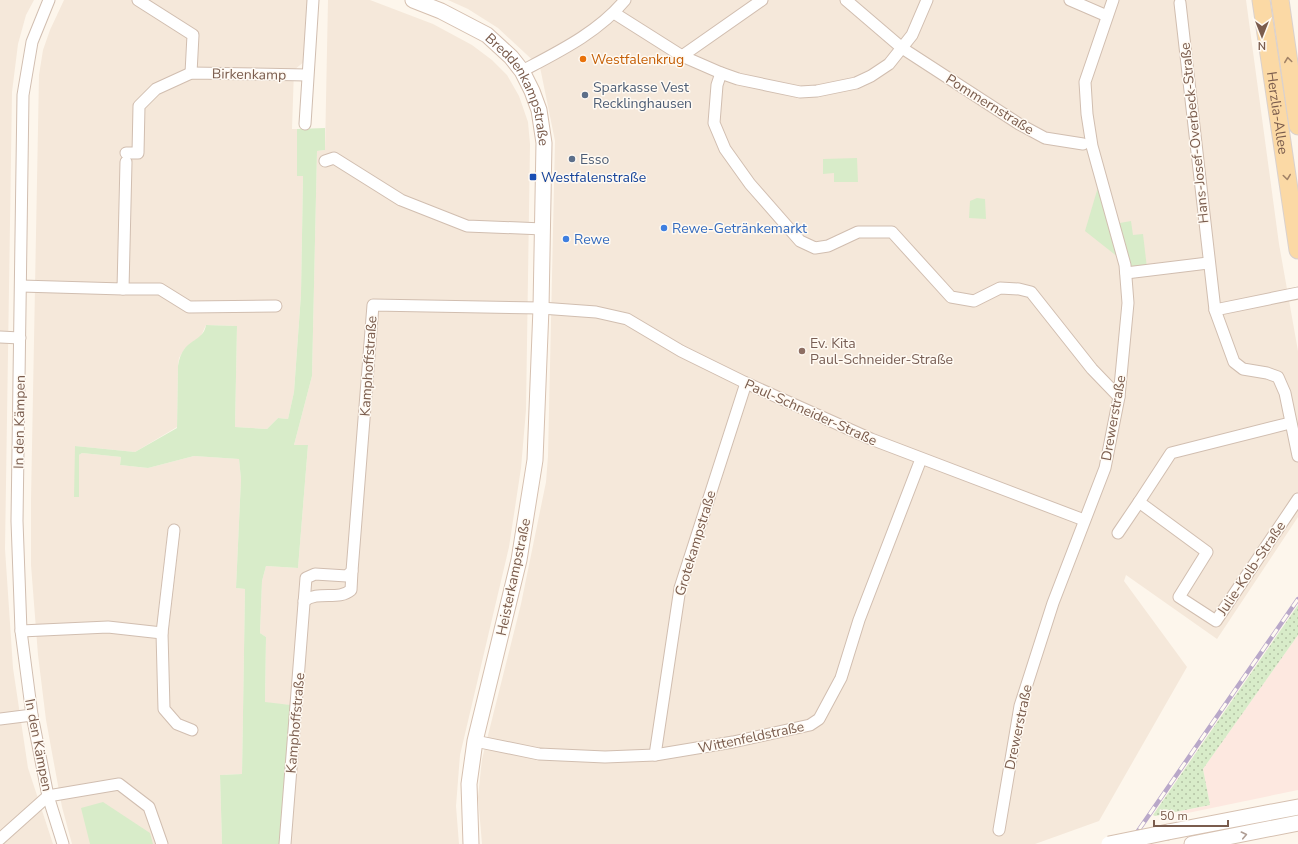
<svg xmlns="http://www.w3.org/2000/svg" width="1298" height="844" viewBox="0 0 1298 844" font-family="'Nunito Sans',sans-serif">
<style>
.residential{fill:#f5e8da}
.commercial{fill:#fde8e0}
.grass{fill:url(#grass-dots)}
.green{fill:#d8ecc9}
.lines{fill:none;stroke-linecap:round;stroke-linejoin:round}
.street-casing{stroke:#d1beb0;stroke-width:13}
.secondary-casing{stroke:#d6c0b0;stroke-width:17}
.primary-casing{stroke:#dad1cd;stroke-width:19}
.street{stroke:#fff;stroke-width:11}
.secondary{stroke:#fff;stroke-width:15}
.primary{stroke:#fbd9a5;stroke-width:17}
.rail-casing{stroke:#b9a8c9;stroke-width:4.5}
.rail{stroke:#fffaf3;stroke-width:3;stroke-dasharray:9;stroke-linecap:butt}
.secondary-bridge-casing{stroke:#d6c0b0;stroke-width:17;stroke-linecap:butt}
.secondary-bridge{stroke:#fff;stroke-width:15}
.oneway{stroke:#a18267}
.oneway2{stroke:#af9d94}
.food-dot{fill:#e8710a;stroke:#fffaf3;stroke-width:1.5}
.service-dot{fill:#5c6f8a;stroke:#fffaf3;stroke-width:1.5}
.transit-dot{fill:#1a4fb4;stroke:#fffaf3;stroke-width:1.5}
.shop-dot{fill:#3f7fe0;stroke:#fffaf3;stroke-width:1.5}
.education-dot{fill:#8d6e63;stroke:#fffaf3;stroke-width:1.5}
.labels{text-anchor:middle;stroke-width:3;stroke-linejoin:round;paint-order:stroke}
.food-label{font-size:14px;fill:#c56008;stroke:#fffaf3;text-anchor:start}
.street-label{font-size:14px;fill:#7a5c4d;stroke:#fffaf3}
.service-label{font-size:14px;fill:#4e5e75;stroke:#fffaf3;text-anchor:start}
.transit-label{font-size:14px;fill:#164399;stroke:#fffaf3;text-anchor:start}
.shop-label{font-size:14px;fill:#366cbe;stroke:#fffaf3;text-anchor:start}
.education-label{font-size:14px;fill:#785e54;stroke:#fffaf3;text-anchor:start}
</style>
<defs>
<pattern id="grass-dots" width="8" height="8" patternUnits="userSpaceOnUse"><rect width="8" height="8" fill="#d8ecc9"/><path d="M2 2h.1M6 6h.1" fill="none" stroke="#b4c2a5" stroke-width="1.8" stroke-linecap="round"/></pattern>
</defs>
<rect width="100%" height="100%" fill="#fdf6ec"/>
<!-- residential -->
<g class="residential">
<polygon points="0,0 34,0 26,15 18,44 12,92 5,549 13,668 28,768 53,844 0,844"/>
<polygon points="64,0 308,0 305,61 294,70 292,129 297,129 297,175 303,175 301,294 294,392 288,419 278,418 267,429 235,427 237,326 206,325 201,336 185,348 179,358 178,366 177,427 135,452 75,446 75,497 79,497 79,455 82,453 121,457 120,465 148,468 194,456 239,459 241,479 236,588 245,589 242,774 220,775 222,844 72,844 62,807 46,720 38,655 31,565 31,500 39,75 43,50 50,30"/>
<polygon points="328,0 370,0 433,24 472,45 492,60 507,75 519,96 528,122 530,144 526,410 521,468 509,547 460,755 456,806 459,844 279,844 290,705 265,703 266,637 260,633 262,581 266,566 298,568 308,445 294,445 312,376 317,151 325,150"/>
<polygon points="448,0 1246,0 1279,244 1298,351 1298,517 1217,639 1126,575 1124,581 1187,667 1099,821 1035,844 482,844 478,797 482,759 521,604 546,482 548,456 555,141 540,67 498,28 468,9"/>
</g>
<!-- commercial -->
<polygon class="commercial" points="1298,635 1298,790 1178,815 1177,812 1210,805 1203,769"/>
<!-- grass -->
<polygon class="grass" points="1298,605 1298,635 1203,769 1210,805 1155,816 1153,815"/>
<!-- green -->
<g class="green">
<path d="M325,128V150L317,151L312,376L294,445H308L298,568L266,566L262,581L260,633L266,637L265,702L291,705L279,844H222L220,775L242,774L245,589L236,588L241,479L239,459L194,456L148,468L120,465L121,457L82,453L79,455V497H74L75,446L135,452L177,428L178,366C179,359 181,353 185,348C193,339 204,338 206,325L237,326L235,427L267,429L278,418L288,419L294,392L301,294L303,176H297V129Z"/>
<polygon points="857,158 858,182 834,182 834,173 823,174 823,159"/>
<polygon points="1101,177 1114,224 1131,221 1133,235 1143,234 1147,268 1126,270 1123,261 1085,231"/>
<polygon points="977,198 985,199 986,219 969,218 970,201"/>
<polygon points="103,802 150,833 153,844 90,844 81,808"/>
</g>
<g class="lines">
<!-- street casing -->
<g class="street-casing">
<g id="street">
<polyline points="49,0 32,42 23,95 17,521 21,631 32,715 48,796 63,844"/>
<polyline points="138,0 193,35 191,73"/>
<polyline points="846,0 902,48 1019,124 1045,138 1083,144"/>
<polyline points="1070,0 1107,16"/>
<polyline points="1180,3 1215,310 1234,362 1243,369 1267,373 1278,377 1285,393 1298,456"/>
<polyline points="614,13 682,56 721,73 738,79 800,92 817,91 856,83 871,76 889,64 912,35 927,0"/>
<polyline points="682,56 762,0"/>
<path d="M522,71C558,52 599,32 625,0"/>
<polyline points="721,73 717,85 714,123 725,149 750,184 800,241 815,248 828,246 858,232 892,232 951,297 974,301 1000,288 1019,289 1031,292 1092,369 1119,397"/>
<polyline points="305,124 313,0"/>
<polyline points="126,153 138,153 139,106 156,89 191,73 307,75"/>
<polyline points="325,161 334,158 401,200 467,226 543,229"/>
<polyline points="1126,273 1208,263"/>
<polyline points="21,286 123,289 126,162"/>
<polyline points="123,289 160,289 189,307 276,306"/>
<polyline points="1215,310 1298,293"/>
<polyline points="0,337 20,338"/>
<polyline points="1290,423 1171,453 1139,502 1207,552 1179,597 1216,621 1298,499"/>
<polyline points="1118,533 1139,502"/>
<path d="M304,601C319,590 338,601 351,590L352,571"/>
<polyline points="21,631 108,627 162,633 164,709 177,724 192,730"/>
<polyline points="162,633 174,530"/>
<polyline points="0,719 32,715"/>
<polyline points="475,741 539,754 605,757 655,755 733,742 810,725 819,719 841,678 859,620 921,459"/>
<polyline points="655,755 680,588 746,383"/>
<polyline points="999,830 1020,706 1053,603 1105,468 1119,397 1128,303 1125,265 1092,146 1087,114 1085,82 1113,0"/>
<polyline points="0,839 48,796 119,784 149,807 162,844"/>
<polyline points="285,844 306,578 315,574 347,576 352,571 373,305 541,308 596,312 627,319 681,351 746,383 871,439 1084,520"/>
</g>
</g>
<!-- secondary casing -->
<g class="secondary-casing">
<g id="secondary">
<path id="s1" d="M413,0L441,11L487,35L511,57L522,71L532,91L539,110L544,143L541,308L535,460L519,560L475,741L469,784L471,844"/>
<polyline points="1168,832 1298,807"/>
<polyline points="1192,844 1298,823"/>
</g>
</g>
<!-- primary casing -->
<g class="primary-casing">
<g id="primary">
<path id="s2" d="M1261,0L1298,250"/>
<polyline points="1280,0 1298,126"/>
</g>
</g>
<!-- street -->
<use href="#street" class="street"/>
<!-- secondary -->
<use href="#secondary" class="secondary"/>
<!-- primary -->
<use href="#primary" class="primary"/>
<!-- rail casing -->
<g class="rail-casing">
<polyline id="rail" points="1129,844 1298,599"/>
</g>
<!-- rail -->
<use href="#rail" class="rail"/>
<!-- secondary-bridge casing -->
<g class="secondary-bridge-casing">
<polyline id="secondary-bridge" points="1109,844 1168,832"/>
</g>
<!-- secondary-bridge -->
<use href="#secondary-bridge" class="secondary-bridge"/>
</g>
<!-- one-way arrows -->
<defs><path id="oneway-chevron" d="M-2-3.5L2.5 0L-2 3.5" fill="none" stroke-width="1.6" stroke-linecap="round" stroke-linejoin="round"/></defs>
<g class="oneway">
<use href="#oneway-chevron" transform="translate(1288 60) rotate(-98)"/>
<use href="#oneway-chevron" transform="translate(1287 177) rotate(82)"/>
</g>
<use class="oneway2" href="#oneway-chevron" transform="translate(1244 835) rotate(-12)"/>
<!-- markers -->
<circle class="food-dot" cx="583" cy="59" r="4"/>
<g class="service-dot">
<circle cx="585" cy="95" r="4"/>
<circle cx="572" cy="159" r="4"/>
</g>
<rect class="transit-dot" x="529" y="173" width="8" height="8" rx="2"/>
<g class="shop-dot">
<circle cx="664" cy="228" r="4"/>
<circle cx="566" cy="239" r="4"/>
</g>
<circle class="education-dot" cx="802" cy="351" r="4"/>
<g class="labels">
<!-- food labels -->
<g class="food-label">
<text x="591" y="64">Westfalenkrug</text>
</g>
<!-- street labels -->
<g class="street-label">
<text transform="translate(249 74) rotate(1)" y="5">Birkenkamp</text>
<text dy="5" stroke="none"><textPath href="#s1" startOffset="147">Breddenkampstraße</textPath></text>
<text transform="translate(990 104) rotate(32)" y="5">Pommernstraße</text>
<text dy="5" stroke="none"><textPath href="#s2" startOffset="114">Herzlia-Allee</textPath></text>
<text transform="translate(1194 133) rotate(-96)" y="5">Hans-Josef-Overbeck-Straße</text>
<text transform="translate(368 366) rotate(-86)" y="5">Kamphoffstraße</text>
<text transform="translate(811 412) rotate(24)" y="5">Paul-Schneider-Straße</text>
<text transform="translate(1113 418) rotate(-80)" y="5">Drewerstraße</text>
<text transform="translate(19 422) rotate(-89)" y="5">In den Kämpen</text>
<text transform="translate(695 543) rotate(-73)" y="5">Grotekampstraße</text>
<text transform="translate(1251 568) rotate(-56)" y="5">Julie-Kolb-Straße</text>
<text transform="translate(513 577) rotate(-78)" y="5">Heisterkampstraße</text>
<text transform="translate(295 723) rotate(-85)" y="5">Kamphoffstraße</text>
<text transform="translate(1018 727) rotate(-78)" y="5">Drewerstraße</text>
<text transform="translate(751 737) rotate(-12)" y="5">Wittenfeldstraße</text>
<text transform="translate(39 745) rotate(79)" y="5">In den Kämpen</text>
</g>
<!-- service labels -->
<g class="service-label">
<text x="593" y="92">Sparkasse Vest<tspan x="593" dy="16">Recklinghausen</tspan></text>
<text x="580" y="164">Esso</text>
</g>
<!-- transit labels -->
<g class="transit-label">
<text x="541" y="182">Westfalenstraße</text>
</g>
<!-- shop labels -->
<g class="shop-label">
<text x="672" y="233">Rewe-Getränkemarkt</text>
<text x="574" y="244">Rewe</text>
</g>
<!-- education labels -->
<g class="education-label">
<text x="810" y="348">Ev. Kita<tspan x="810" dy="16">Paul-Schneider-Straße</tspan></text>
</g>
</g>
<!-- north arrow -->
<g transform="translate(1262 36) rotate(180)" stroke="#fffaf3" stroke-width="3" paint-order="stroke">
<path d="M0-3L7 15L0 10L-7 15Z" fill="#7a5c4d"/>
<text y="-6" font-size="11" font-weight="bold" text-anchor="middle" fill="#7a5c4d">N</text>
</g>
<!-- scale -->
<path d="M1154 820v6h74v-6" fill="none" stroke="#7a5c4d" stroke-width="2"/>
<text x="1160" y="820" font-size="12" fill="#7a5c4d" stroke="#fffaf3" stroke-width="3" paint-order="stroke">50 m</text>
</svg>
